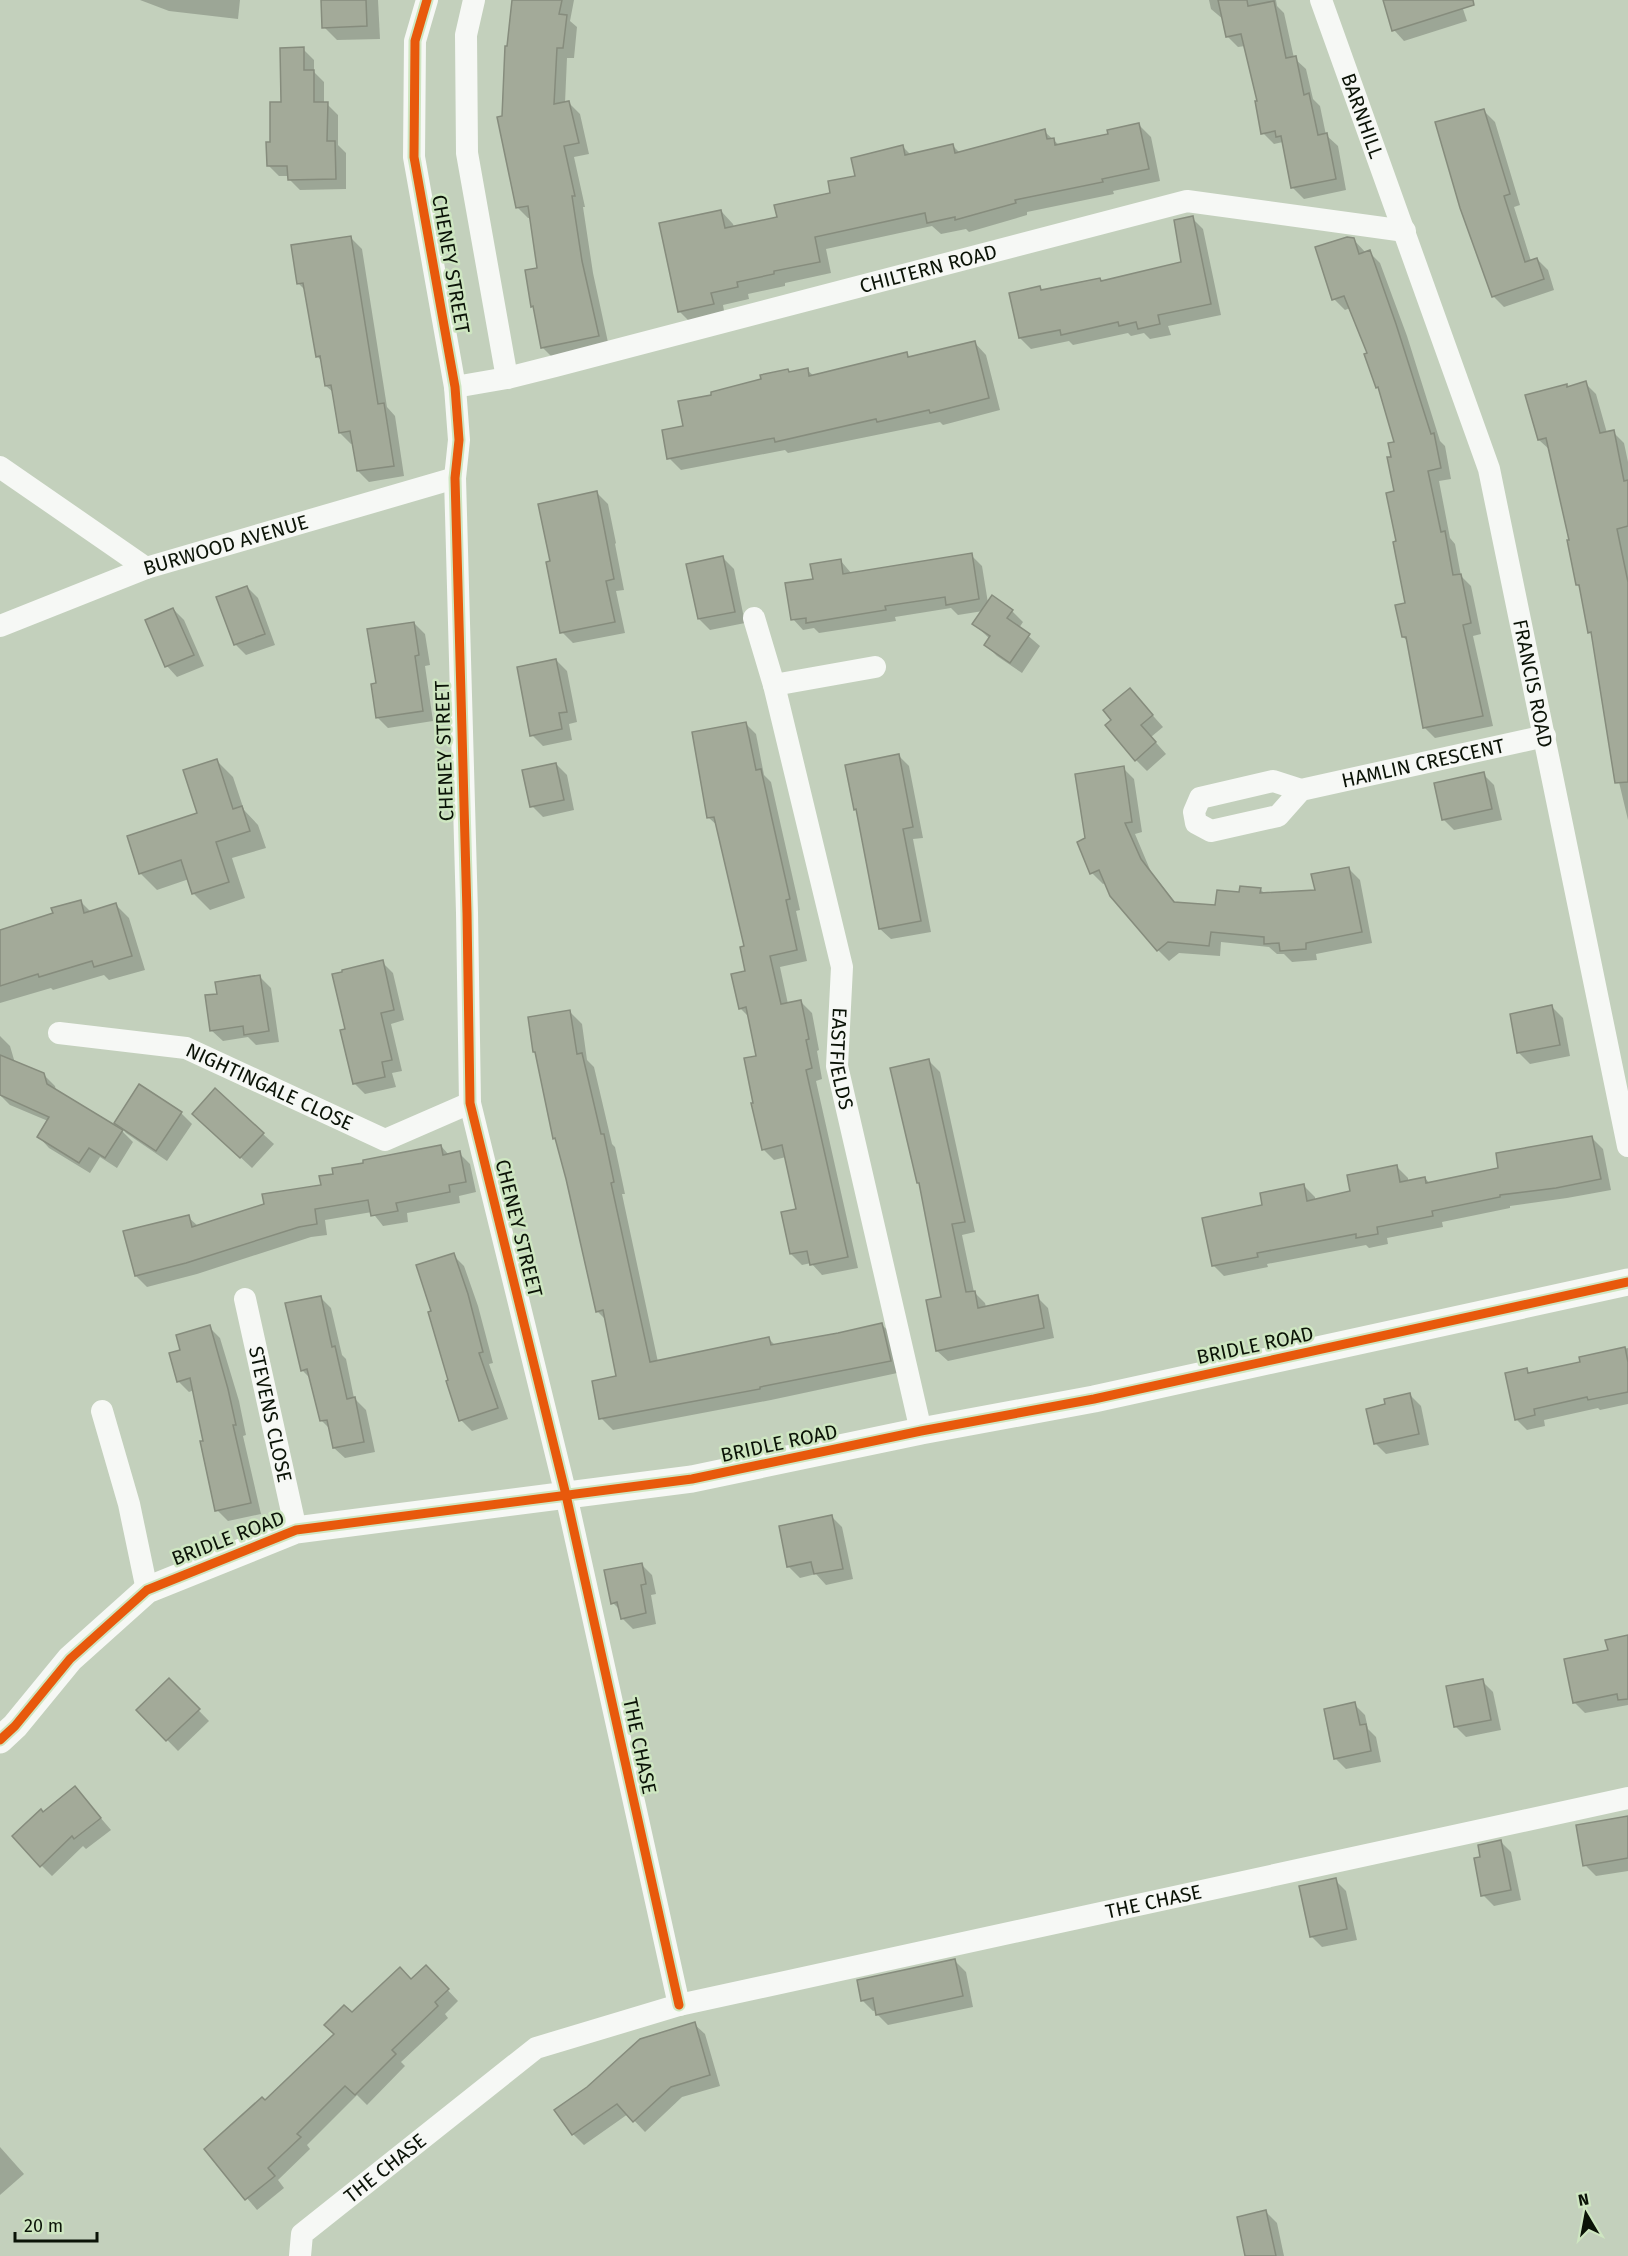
<svg xmlns="http://www.w3.org/2000/svg" width="1628" height="2256" viewBox="0 0 1628 2256" font-family="'Fira Sans',sans-serif">
<style>
.shadow{fill:#0003}
.building{fill:#a3aa99;stroke:#868c7d;stroke-width:1.5}
.lines{fill:none;stroke-linecap:round;stroke-linejoin:round}
.minor{stroke:#f6f8f5;stroke-width:22}
.tertiary{stroke:#f6f8f5;stroke-width:27}
.cycleway-casing{stroke:#cee6c1;stroke-width:13}
.cycleway{stroke:#e8590c;stroke-width:9}
.labels{text-anchor:middle;stroke-width:5;stroke-linejoin:round;paint-order:stroke}
.street-label{font-size:20px;fill:#0b1307;stroke:#cee6c1}
</style>
<rect width="100%" height="100%" fill="#c3d0bc"/>
<!-- shadow -->
<g class="shadow">
<polygon points="140,0 240,0 238,19 169,11"/>
<polygon points="323,0 378,0 380,39 337,40 324,27"/>
<polygon points="515,0 574,0 570,21 577,27 574,58 567,58 565,103 569,103 580,114 589,154 574,157 585,207 583,207 593,273 609,347 553,358 542,347 535,308 532,306 539,269 531,218 528,218 517,207 503,117"/>
<polygon points="1209,0 1276,0 1277,6 1284,13 1294,58 1306,69 1313,99 1320,106 1326,135 1338,146 1346,190 1304,199 1293,188 1283,142 1274,144 1263,133 1259,102 1245,46 1238,47 1227,36 1224,20 1211,9"/>
<polygon points="1384,0 1460,0 1467,21 1404,41 1394,30"/>
<polygon points="303,49 314,60 314,72 324,82 324,104 327,104 338,115 338,145 346,153 346,189 300,190 289,179 289,176 279,176 268,165 271,144 282,104"/>
<polygon points="1484,111 1495,122 1520,205 1514,207 1531,261 1537,259 1548,270 1554,290 1504,307 1493,296"/>
<polygon points="1139,125 1151,137 1160,181 1113,191 1114,194 1027,212 1027,215 969,232 966,229 941,234 932,226 826,249 831,273 785,283 785,286 748,294 749,299 723,305 725,316 691,323 679,311 721,211 733,224 734,227 778,218 832,194 903,147 911,155 952,145 960,153 1044,131 1060,146 1110,135"/>
<polygon points="1192,218 1203,229 1221,315 1168,326 1171,335 1150,339 1144,333 1131,336 1128,333 1073,345 1069,341 1031,349 1020,338 1040,288 1044,291 1099,279 1102,282 1183,263"/>
<polygon points="351,238 362,249 387,407 395,416 404,476 369,482 358,471 354,443 351,444 340,433 334,393 326,386 323,362 317,356 306,291 298,283"/>
<polygon points="1353,239 1366,253 1369,252 1380,263 1407,336 1440,441 1445,446 1451,479 1439,481 1450,538 1455,544 1461,576 1471,586 1481,634 1473,636 1493,726 1435,738 1424,727 1409,642 1403,637 1407,604 1398,542 1392,458 1396,443 1381,391 1377,387 1369,354 1350,308 1345,310 1334,299"/>
<polygon points="974,342 986,355 1000,410 943,425 940,422 788,453 785,450 681,470 669,458 684,427 713,396 790,373 807,370 814,376 906,354 910,358"/>
<polygon points="1585,383 1596,394 1607,433 1613,432 1624,443 1628,462 1628,820 1608,736 1593,635 1590,632 1581,589 1577,584 1571,541 1551,451 1539,440 1566,386 1568,388"/>
<polygon points="597,493 608,504 616,543 615,544 624,590 616,591 625,633 573,643 562,632 552,562"/>
<polygon points="971,555 982,566 988,603 1012,611 1023,622 1019,628 1040,646 1022,673 997,656 986,645 990,639 974,624 983,611 958,615 951,608 895,617 896,621 819,633 814,628 803,630 793,619 814,580 840,560 852,574"/>
<polygon points="723,558 734,569 745,623 710,630 699,619"/>
<polygon points="247,587 258,598 275,645 246,655 235,644"/>
<polygon points="173,609 184,620 204,666 177,677 167,666"/>
<polygon points="414,623 425,634 430,665 425,666 433,721 388,728 377,717 377,685"/>
<polygon points="556,660 567,671 577,722 569,724 572,740 543,746 532,735"/>
<polygon points="1140,701 1163,727 1151,737 1166,754 1147,771 1136,760 1113,720"/>
<polygon points="745,723 756,734 764,775 771,782 800,910 796,911 807,961 780,967 788,1004 801,1002 812,1013 819,1050 817,1051 822,1079 816,1081 858,1268 822,1275 811,1263 802,1265 791,1254 797,1210 786,1157 774,1160 763,1149 758,1057 750,1018 740,1008 747,973 745,947 719,827 709,818"/>
<polygon points="898,755 909,766 923,838 913,839 931,932 891,939 880,929 858,812 855,809"/>
<polygon points="217,761 233,777 244,810 258,825 266,848 232,858 245,898 210,910 193,893 189,879 157,890 140,873 199,814"/>
<polygon points="556,764 567,775 574,810 543,817 532,806"/>
<polygon points="1123,768 1134,779 1142,832 1135,834 1151,872 1176,903 1217,907 1241,894 1260,889 1265,894 1316,891 1349,869 1360,880 1372,943 1316,954 1317,960 1292,962 1284,954 1277,954 1269,947 1221,942 1220,956 1179,953 1169,961 1158,950 1106,883 1103,884 1092,873 1086,839"/>
<polygon points="1483,774 1494,785 1502,820 1454,830 1443,819"/>
<polygon points="80,901 91,912 116,905 129,918 145,970 109,980 104,975 53,990 51,988 0,1003 0,947 55,914"/>
<polygon points="382,962 393,973 404,1020 391,1024 402,1071 392,1073 396,1087 365,1094 354,1083 346,1030"/>
<polygon points="260,977 271,988 279,1042 256,1045 248,1037 223,1041 212,1031 219,995"/>
<polygon points="1552,1007 1563,1018 1570,1056 1530,1064 1519,1053"/>
<polygon points="570,1012 582,1024 587,1060 594,1067 612,1144 615,1147 625,1194 622,1194 658,1362 769,1339 776,1346 882,1325 894,1336 902,1372 771,1400 613,1430 601,1418 617,1377 607,1321 597,1311 567,1179 558,1141 555,1138 537,1054 534,1052"/>
<polygon points="0,1036 10,1046 15,1063 43,1074 55,1086 56,1091 123,1132 133,1142 117,1168 100,1157 90,1173 49,1148 39,1137 48,1121 10,1105 0,1095"/>
<polygon points="929,1061 940,1072 975,1232 962,1235 974,1292 985,1303 986,1307 1037,1297 1048,1308 1054,1338 948,1361 937,1351 943,1298 921,1185 918,1182"/>
<polygon points="181,1113 192,1124 167,1161 126,1133 116,1122"/>
<polygon points="205,1124 263,1134 274,1144 252,1168"/>
<polygon points="1592,1138 1603,1149 1611,1190 1567,1198 1510,1206 1510,1208 1442,1222 1443,1227 1387,1238 1388,1244 1369,1248 1366,1245 1267,1264 1268,1267 1224,1276 1213,1265 1264,1206 1304,1186 1315,1197 1315,1200 1352,1192 1397,1167 1408,1178 1408,1181 1425,1178 1430,1184 1500,1169"/>
<polygon points="441,1146 449,1155 459,1153 470,1164 476,1192 459,1196 460,1203 407,1213 408,1222 383,1226 372,1212 325,1220 327,1235 311,1237 197,1274 147,1287 136,1276 125,1232 188,1217 198,1226 322,1186 335,1175 365,1164"/>
<polygon points="453,1255 464,1266 478,1306 493,1363 489,1364 508,1419 472,1431 461,1420 433,1312"/>
<polygon points="320,1297 331,1308 342,1355 346,1359 354,1398 366,1410 375,1452 345,1458 334,1448 330,1429 321,1420 311,1379 302,1370"/>
<polygon points="209,1327 220,1338 239,1401 246,1435 243,1436 261,1514 228,1521 217,1510 194,1390 189,1392 178,1381 181,1351"/>
<polygon points="1628,1348 1628,1404 1600,1410 1598,1408 1544,1420 1545,1426 1527,1430 1516,1419 1526,1370 1530,1374 1581,1363 1580,1358"/>
<polygon points="1410,1395 1421,1406 1429,1445 1386,1454 1375,1443 1387,1406"/>
<polygon points="831,1516 842,1527 853,1579 826,1585 816,1574 800,1578 789,1567"/>
<polygon points="641,1564 652,1575 656,1594 651,1595 656,1624 633,1629 622,1618 621,1611 613,1603"/>
<polygon points="1628,1636 1628,1705 1585,1713 1574,1702 1609,1651"/>
<polygon points="169,1680 209,1721 178,1751 138,1710"/>
<polygon points="1482,1681 1493,1692 1501,1730 1466,1737 1455,1726"/>
<polygon points="1354,1704 1365,1715 1368,1729 1376,1737 1381,1762 1346,1769 1335,1758"/>
<polygon points="75,1788 111,1830 86,1849 83,1846 52,1876 41,1865 43,1814"/>
<polygon points="1628,1816 1628,1871 1596,1876 1585,1865"/>
<polygon points="1500,1841 1511,1852 1521,1900 1494,1906 1483,1895 1482,1858"/>
<polygon points="1335,1880 1346,1891 1357,1940 1322,1947 1311,1936"/>
<polygon points="955,1961 966,1972 973,2007 888,2025 877,2014 877,2010 873,2011 862,2000"/>
<polygon points="426,1967 458,2001 445,2014 448,2018 401,2062 405,2066 367,2105 357,2095 307,2145 310,2149 278,2180 284,2188 257,2210 206,2150 265,2102 336,2034 352,2014 411,1981"/>
<polygon points="694,2024 705,2034 720,2086 682,2097 645,2132 628,2114 584,2145 573,2134"/>
<polygon points="0,2147 24,2174 0,2195"/>
<polygon points="1266,2212 1277,2223 1284,2256 1247,2256"/>
</g>
<!-- building -->
<g class="building">
<polygon points="321,0 366,0 367,26 322,28"/>
<polygon points="512,0 562,0 559,14 567,15 563,48 557,48 554,104 569,101 579,143 564,146 575,196 572,196 582,261 599,336 541,348 533,306 531,307 525,270 537,268 528,206 516,208 497,117 502,116 505,46 507,46"/>
<polygon points="1218,0 1247,0 1248,6 1274,1 1286,58 1296,56 1304,95 1309,93 1318,135 1327,133 1336,179 1291,188 1281,136 1276,137 1275,131 1261,134 1255,101 1257,101 1241,34 1226,37"/>
<polygon points="1383,0 1473,0 1474,5 1392,31"/>
<polygon points="304,47 304,70 314,70 314,102 328,102 327,141 335,141 336,179 288,180 287,166 267,166 266,142 270,142 270,102 281,102 280,48"/>
<polygon points="1484,109 1510,194 1504,196 1525,262 1537,258 1544,279 1492,297 1460,208 1435,122"/>
<polygon points="1139,123 1149,169 1102,179 1103,182 1015,200 1016,203 955,220 955,217 927,223 925,213 815,237 820,262 774,271 774,274 737,282 738,287 711,293 714,304 678,312 659,223 721,210 725,228 777,217 774,205 830,193 828,181 855,176 851,158 903,145 905,155 953,144 955,153 1045,129 1047,139 1054,138 1055,145 1108,134 1107,130"/>
<polygon points="1193,216 1211,304 1158,315 1160,324 1138,329 1136,322 1119,326 1118,322 1061,335 1060,330 1019,338 1009,293 1040,286 1041,290 1100,278 1101,281 1181,262 1174,220"/>
<polygon points="351,236 378,404 384,403 394,466 357,471 350,431 339,433 331,385 325,386 320,356 316,357 303,283 297,284 291,245"/>
<polygon points="1347,237 1354,238 1359,254 1370,250 1396,324 1431,434 1434,433 1441,468 1428,471 1441,532 1445,531 1453,575 1461,574 1471,623 1463,625 1483,716 1423,728 1406,637 1402,637 1395,605 1405,603 1393,542 1396,541 1386,493 1394,491 1387,457 1391,457 1388,443 1394,442 1378,387 1376,388 1364,354 1367,353 1344,296 1332,300 1315,247"/>
<polygon points="975,341 989,398 930,413 929,410 877,422 876,419 775,442 774,438 667,459 662,430 683,426 678,401 711,395 711,392 761,379 760,375 788,369 789,372 808,368 809,376 907,352 908,357"/>
<polygon points="1586,381 1600,433 1614,430 1624,481 1628,480 1628,526 1617,529 1628,582 1628,782 1615,783 1591,632 1588,633 1579,585 1576,585 1567,540 1569,540 1546,438 1538,440 1525,395 1567,384 1567,387"/>
<polygon points="597,491 614,579 606,581 615,622 560,633 546,562 550,561 538,504"/>
<polygon points="972,553 979,599 946,605 945,597 885,606 886,610 806,623 806,618 791,620 785,583 813,579 810,564 841,559 843,574"/>
<polygon points="723,556 735,612 698,619 686,564"/>
<polygon points="247,586 265,634 234,645 216,597"/>
<polygon points="992,595 1013,610 1007,618 1030,634 1010,663 984,645 990,636 972,624"/>
<polygon points="173,608 194,655 165,667 145,620"/>
<polygon points="414,622 419,655 415,656 423,711 376,718 371,684 376,683 367,629"/>
<polygon points="556,659 567,712 559,713 562,729 530,736 517,667"/>
<polygon points="1130,688 1153,715 1141,725 1156,742 1135,761 1105,725 1111,720 1103,710"/>
<polygon points="746,722 756,770 761,769 772,819 790,899 786,900 797,950 770,956 781,1004 801,1000 809,1039 806,1040 812,1068 806,1070 848,1257 810,1265 807,1251 790,1254 781,1212 796,1209 782,1145 762,1150 751,1103 753,1103 744,1058 756,1056 746,1007 739,1009 731,974 745,971 740,947 744,946 714,817 707,818 692,732"/>
<polygon points="899,754 913,827 903,829 921,921 879,929 856,809 854,810 845,765"/>
<polygon points="217,759 233,809 242,806 250,831 216,842 229,882 192,894 181,860 139,874 127,836 197,813 183,770"/>
<polygon points="556,763 564,800 530,807 522,770"/>
<polygon points="1124,766 1132,822 1125,823 1141,859 1174,902 1215,905 1217,890 1239,892 1240,886 1261,888 1260,893 1315,890 1311,874 1349,867 1362,932 1306,943 1306,949 1280,951 1279,943 1264,944 1264,937 1211,932 1209,946 1168,942 1157,951 1110,896 1099,870 1090,874 1077,842 1085,838 1075,774"/>
<polygon points="1484,772 1492,809 1442,820 1434,783"/>
<polygon points="81,900 84,913 116,903 132,956 94,967 92,961 39,977 38,974 0,986 0,930 53,913 51,908"/>
<polygon points="383,960 394,1010 381,1013 392,1060 382,1062 385,1077 353,1084 340,1030 345,1029 332,974 342,972 342,970"/>
<polygon points="260,975 269,1031 244,1035 243,1026 210,1031 205,995 217,994 215,982"/>
<polygon points="1552,1005 1560,1045 1517,1053 1510,1014"/>
<polygon points="570,1010 577,1054 582,1053 601,1134 604,1134 614,1182 611,1183 650,1362 769,1337 771,1345 838,1333 882,1323 891,1361 760,1387 760,1389 599,1419 592,1381 616,1376 603,1310 596,1312 566,1179 555,1138 553,1139 535,1052 533,1052 528,1017"/>
<polygon points="0,1055 44,1073 47,1084 123,1130 105,1158 89,1148 79,1163 37,1137 49,1117 0,1095"/>
<polygon points="929,1059 965,1222 952,1224 966,1292 975,1291 978,1308 1038,1295 1044,1328 936,1351 926,1300 941,1297 919,1183 917,1183 890,1068"/>
<polygon points="139,1084 182,1112 156,1151 114,1123"/>
<polygon points="215,1088 264,1133 240,1158 192,1114"/>
<polygon points="1592,1136 1601,1179 1556,1188 1500,1195 1500,1197 1432,1211 1433,1216 1377,1227 1378,1234 1356,1238 1356,1234 1257,1253 1258,1257 1212,1266 1202,1218 1262,1205 1260,1193 1304,1184 1307,1201 1350,1191 1347,1175 1397,1165 1400,1182 1425,1177 1426,1183 1498,1168 1496,1153"/>
<polygon points="441,1145 443,1155 460,1151 466,1182 449,1185 450,1192 396,1203 398,1211 371,1216 368,1200 315,1209 317,1224 299,1227 186,1263 135,1276 123,1231 189,1215 192,1227 264,1204 262,1194 321,1185 319,1176 333,1174 332,1168 363,1163 363,1160"/>
<polygon points="454,1253 468,1294 483,1352 479,1353 498,1408 459,1421 446,1381 448,1380 428,1312 431,1311 416,1265"/>
<polygon points="321,1296 332,1347 335,1346 347,1399 355,1397 364,1442 333,1448 327,1420 320,1421 307,1369 301,1371 285,1303"/>
<polygon points="210,1325 228,1389 236,1425 233,1425 251,1503 215,1511 200,1441 203,1441 190,1378 177,1382 169,1353 180,1350 176,1335"/>
<polygon points="1625,1347 1628,1362 1628,1392 1588,1400 1587,1397 1534,1409 1535,1415 1515,1420 1505,1373 1527,1368 1528,1373 1580,1362 1579,1357"/>
<polygon points="1410,1393 1419,1434 1374,1444 1366,1409 1385,1404 1384,1399"/>
<polygon points="832,1515 843,1569 814,1574 811,1562 787,1567 779,1526"/>
<polygon points="642,1563 646,1584 641,1585 646,1613 621,1619 617,1602 611,1604 604,1570"/>
<polygon points="1628,1635 1628,1699 1618,1700 1617,1694 1573,1703 1564,1659 1608,1650 1605,1640"/>
<polygon points="169,1678 200,1709 166,1741 136,1710"/>
<polygon points="1483,1679 1491,1720 1454,1727 1446,1686"/>
<polygon points="1355,1702 1360,1725 1366,1724 1371,1751 1334,1759 1324,1709"/>
<polygon points="75,1786 101,1818 74,1839 72,1836 40,1867 12,1836 41,1809 43,1812"/>
<polygon points="1628,1816 1628,1858 1583,1866 1576,1825"/>
<polygon points="1501,1840 1511,1890 1481,1896 1474,1858 1480,1857 1478,1845"/>
<polygon points="1336,1878 1347,1929 1310,1937 1299,1886"/>
<polygon points="955,1959 963,1996 876,2015 873,1998 861,2001 857,1980"/>
<polygon points="426,1965 449,1989 435,2002 438,2006 392,2050 396,2054 355,2095 345,2086 297,2134 301,2137 268,2168 275,2176 245,2200 204,2149 262,2097 265,2100 334,2034 324,2025 344,2005 352,2012 400,1967 411,1979"/>
<polygon points="695,2022 710,2075 671,2087 633,2122 617,2104 572,2135 554,2110 587,2087 640,2039"/>
<polygon points="1266,2210 1276,2256 1245,2256 1237,2217"/>
</g>
<g class="lines">
<!-- minor -->
<g class="minor">
<polyline points="427,0 415,41 414,157 455,387 459,440 455,478 467,913 470,1103 566,1495 679,2005"/>
<polyline points="474,0 466,35 467,153 507,378"/>
<path id="s1" d="M1321,0L1489,469L1628,1146"/>
<path id="s2" d="M455,387L507,378L555,366L1187,201L1405,231"/>
<polyline points="0,467 146,568"/>
<path id="s3" d="M754,618L774,685L842,967L837,1066L921,1431"/>
<path id="s4" d="M0,626L146,568L455,478"/>
<polyline points="774,685 875,667"/>
<path id="s5" d="M1301,790L1273,781L1200,798L1194,812L1196,823L1211,831L1278,816L1301,790L1545,736"/>
<path id="s6" d="M59,1033L186,1048L385,1140L470,1103"/>
<path id="s7" d="M245,1299L296,1530"/>
<polyline points="102,1411 129,1504 147,1590"/>
<path id="s8" d="M300,2256L302,2234L536,2048L679,2005L1628,1798"/>
</g>
<!-- tertiary -->
<polyline class="tertiary" points="0,1740 15,1726 70,1659 147,1590 296,1530 692,1479 921,1431 1094,1399 1628,1282"/>
<!-- cycleway casing -->
<g class="cycleway-casing">
<g id="cycleway">
<polyline points="427,0 415,41 414,157 455,387 459,440 455,478 467,913 470,1103 566,1495 679,2005"/>
<polyline points="0,1740 15,1726 70,1659 147,1590 296,1530 692,1479 921,1431 1094,1399 1628,1282"/>
</g>
</g>
<!-- cycleway -->
<use href="#cycleway" class="cycleway"/>
</g>
<g class="labels">
<!-- street labels -->
<g class="street-label">
<text dy="7" stroke="none"><textPath href="#s1" startOffset="123">BARNHILL</textPath></text>
<text transform="translate(451 264) rotate(80)" y="7">CHENEY STREET</text>
<text dy="7" stroke="none"><textPath href="#s2" startOffset="488">CHILTERN ROAD</textPath></text>
<text dy="7" stroke="none"><textPath href="#s4" startOffset="240">BURWOOD AVENUE</textPath></text>
<text dy="7" stroke="none"><textPath href="#s1" startOffset="717">FRANCIS ROAD</textPath></text>
<text transform="translate(444 751) rotate(-92)" y="7">CHENEY STREET</text>
<text dy="7" stroke="none"><textPath href="#s5" startOffset="376">HAMLIN CRESCENT</textPath></text>
<text dy="7" stroke="none"><textPath href="#s3" startOffset="452">EASTFIELDS</textPath></text>
<text dy="7" stroke="none"><textPath href="#s6" startOffset="220">NIGHTINGALE CLOSE</textPath></text>
<text transform="translate(519 1228) rotate(76)" y="7">CHENEY STREET</text>
<text transform="translate(1255 1345) rotate(-12)" y="7">BRIDLE ROAD</text>
<text dy="7" stroke="none"><textPath href="#s7" startOffset="118">STEVENS CLOSE</textPath></text>
<text transform="translate(779 1443) rotate(-12)" y="7">BRIDLE ROAD</text>
<text transform="translate(228 1538) rotate(-21)" y="7">BRIDLE ROAD</text>
<text transform="translate(640 1746) rotate(78)" y="7">THE CHASE</text>
<text dy="7" stroke="none"><textPath href="#s8" startOffset="956">THE CHASE</textPath></text>
<text dy="7" stroke="none"><textPath href="#s8" startOffset="128">THE CHASE</textPath></text>
</g>
</g>
<!-- north arrow -->
<g transform="translate(1586 2214) rotate(350)" stroke="#cee6c1" stroke-width="4.5" paint-order="stroke">
<path d="M0-4.5L10 22L0 15L-10 22Z" fill="#0b1307"/>
<text y="-9" font-size="16" font-weight="bold" text-anchor="middle" fill="#0b1307">N</text>
</g>
<!-- scale -->
<path d="M15 2232v9h82v-9" fill="none" stroke="#0b1307" stroke-width="3"/>
<text x="24" y="2232" font-size="18" fill="#0b1307" stroke="#cee6c1" stroke-width="4.5" paint-order="stroke">20 m</text>
</svg>
